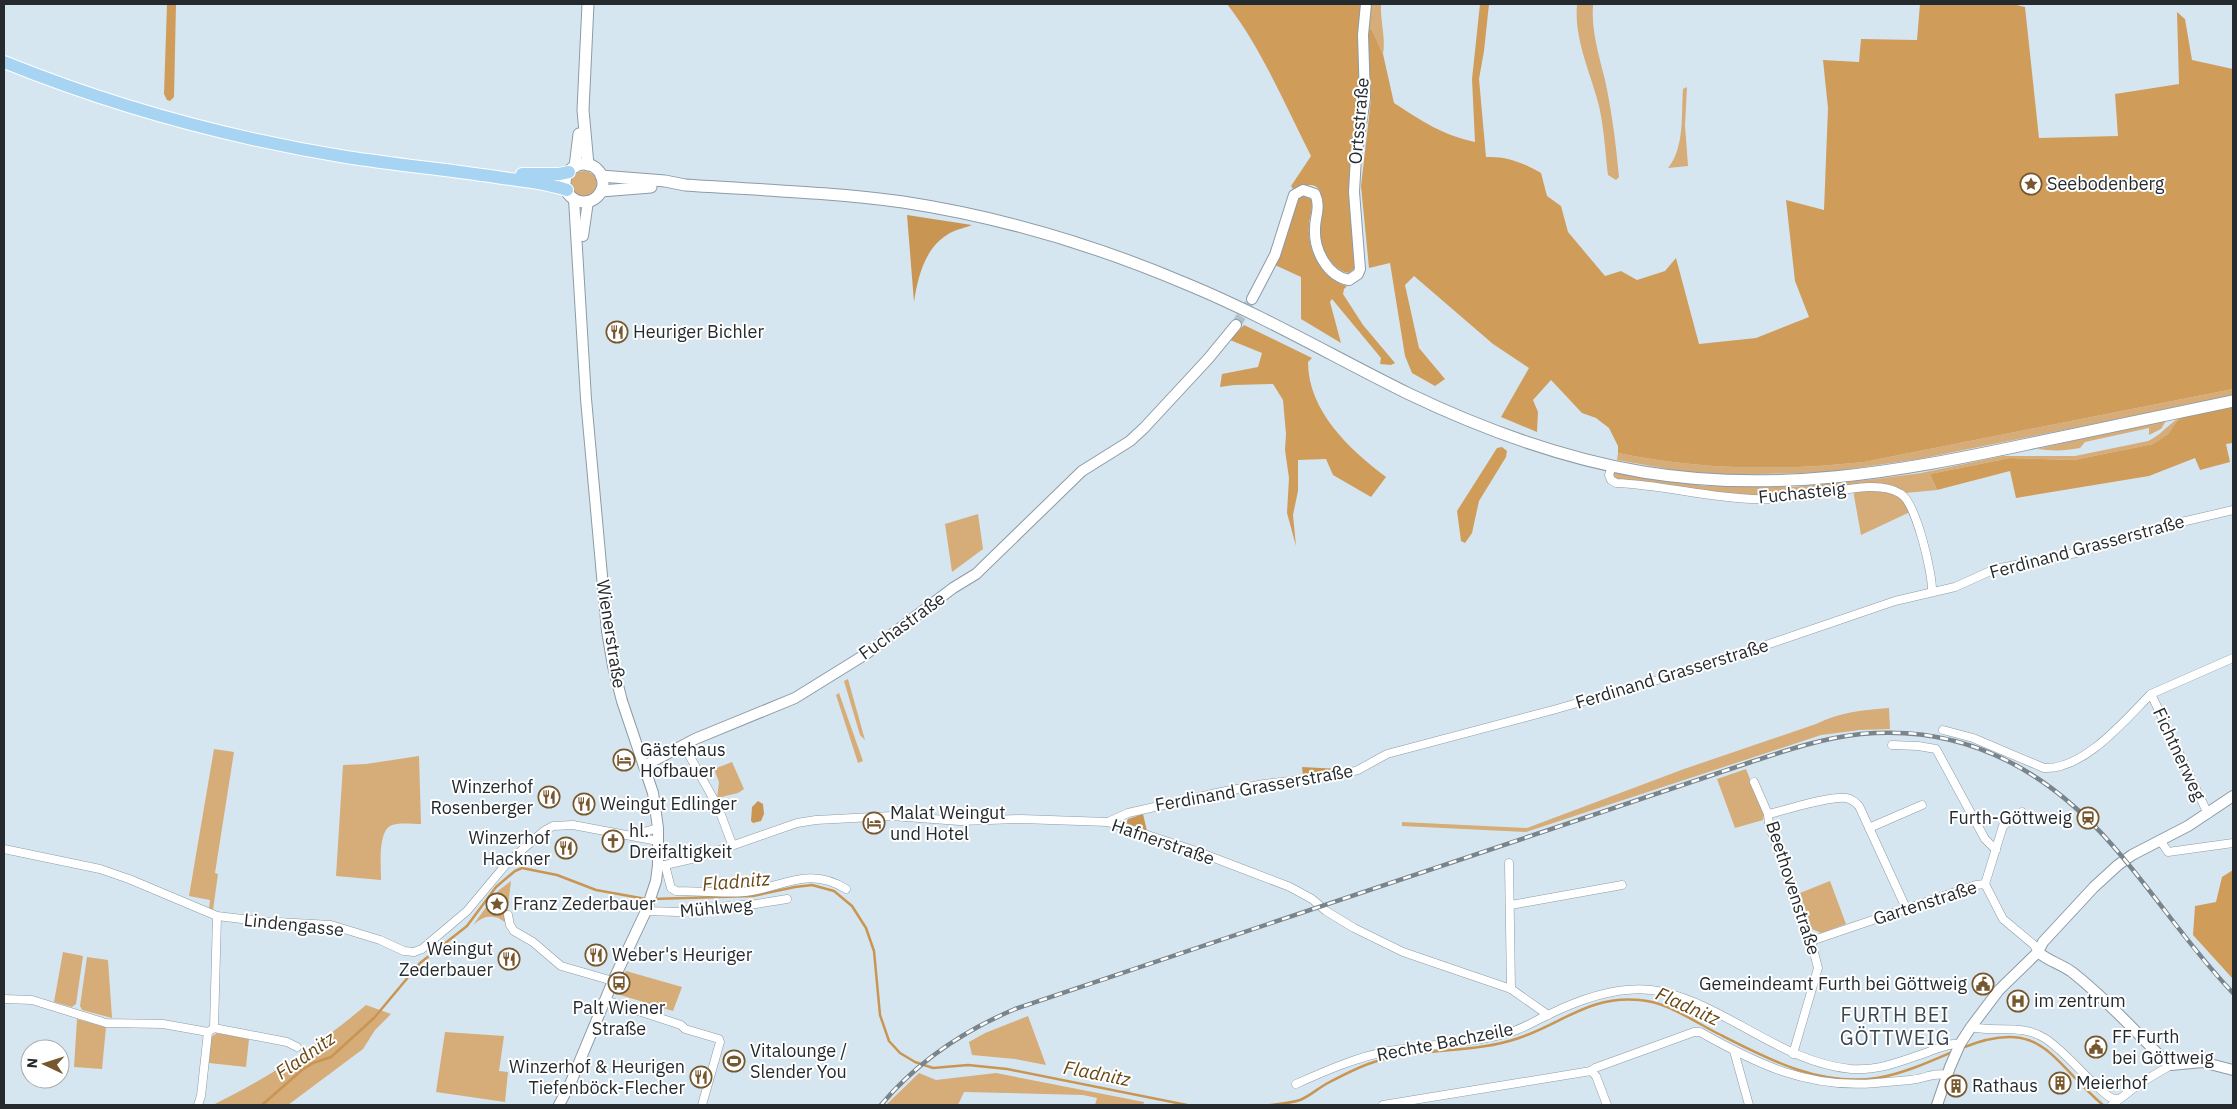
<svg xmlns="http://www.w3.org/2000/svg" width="2237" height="1109" viewBox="0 0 2237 1109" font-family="'IBM Plex Sans',sans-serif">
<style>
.green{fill:#d6ac79}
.forest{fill:#d09c59}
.water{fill:#c99552}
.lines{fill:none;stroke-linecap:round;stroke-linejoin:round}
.stream{stroke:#c99552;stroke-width:2.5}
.tertiary-tunnel{stroke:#b2c0ca;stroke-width:10;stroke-dasharray:10 5;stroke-linecap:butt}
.minor-casing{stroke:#8c9ba6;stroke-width:9}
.tertiary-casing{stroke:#8c9ba6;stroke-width:12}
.secondary-casing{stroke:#8c9ba6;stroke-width:13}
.primary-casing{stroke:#fff;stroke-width:14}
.minor{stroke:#fff;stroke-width:8}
.tertiary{stroke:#fff;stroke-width:10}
.secondary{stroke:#fff;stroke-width:11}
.primary{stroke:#a6d4f2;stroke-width:12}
.rail-casing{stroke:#79848b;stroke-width:4.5}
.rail{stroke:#fff;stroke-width:2.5;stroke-dasharray:8;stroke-linecap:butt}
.labels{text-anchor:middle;stroke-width:4;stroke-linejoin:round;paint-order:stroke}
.street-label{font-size:18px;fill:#242a2e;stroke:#fff}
.poi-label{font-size:18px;fill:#242a2e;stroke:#fff;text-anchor:start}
.water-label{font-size:19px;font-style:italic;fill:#6a4612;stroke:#fff}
.quarter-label{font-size:20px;letter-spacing:1px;fill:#394650;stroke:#fff}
</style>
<rect width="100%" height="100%" fill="#d6e6f1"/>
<!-- green -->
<g class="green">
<path d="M1371,4H1381C1380,20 1386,39 1383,54L1372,30L1368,28Z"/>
<path d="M1577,4H1593C1591,31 1599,55 1605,80C1612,112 1616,145 1619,177L1616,180L1608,175C1605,151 1604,125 1598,102C1589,69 1574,38 1577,4Z"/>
<path d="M1687,87L1685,125L1688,166L1668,168C1685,147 1681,115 1683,89Z"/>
<circle cx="584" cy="184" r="13"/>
<path d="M2233,389V396L1919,459L1829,472L1735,475L1679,471L1617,460L1618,453C1699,470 1782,471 1864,462Z"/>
<path d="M2187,415L2177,421L2168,434L2153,444L2074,460L2010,458L1930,474L1937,490L1905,493L1895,488L1754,497L1613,479L1614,473L1705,486L1794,487L1876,479L1921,473L2003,456H2075L2148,441C2164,434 2171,419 2187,415Z"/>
<path d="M2167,419L2161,429L2149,435V428L2085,442L2080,448C2065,451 2052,451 2037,449Z"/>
<polygon points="1853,490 1894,492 1902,497 1910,512 1861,535"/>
<polygon points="978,514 983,549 952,572 945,524"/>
<polygon points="848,679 865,740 860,735 844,681"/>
<polygon points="839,693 863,761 858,763 836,695"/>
<path d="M1889,708L1890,729L1860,730L1821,735L1526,832L1402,826V822L1527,828L1684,769L1816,724C1840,712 1863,710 1889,708Z"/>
<polygon points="214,749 234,752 215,873 218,874 213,910 209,909 210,900 189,896"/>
<path d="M419,756L421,824C412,824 398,822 390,826C378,833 381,867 381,880L336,876L343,765L366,764Z"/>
<polygon points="732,762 744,789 738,793 717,798 719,782 714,769"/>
<polygon points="1746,769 1764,814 1763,820 1735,828 1717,779"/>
<path d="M511,881L506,923C495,913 484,915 473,925L498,891Z"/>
<polygon points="1830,881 1846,924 1821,933 1812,929 1800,893"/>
<polygon points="63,952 83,956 76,1004 72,1007 54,1002"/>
<polygon points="87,957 108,960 112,1018 82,1010 80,1006"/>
<polygon points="626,971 682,987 673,1011 617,994 620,987 623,988 625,983 622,981"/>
<path d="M366,1005L391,1014L375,1030L363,1049L288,1105H213C269,1077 318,1046 366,1005Z"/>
<polygon points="1028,1016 1046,1065 1015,1059 972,1055 969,1042 985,1033"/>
<polygon points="77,1019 106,1027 102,1069 74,1067"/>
<polygon points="445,1032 504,1036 499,1071 508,1072 505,1102 436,1092"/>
<polygon points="217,1033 249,1039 246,1067 209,1063 211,1037"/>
<polygon points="919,1073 936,1080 996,1073 1144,1102 1143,1105 1095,1105 1097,1098 1083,1095 964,1092 958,1105 886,1105"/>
</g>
<!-- forest -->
<g class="forest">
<polygon points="167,4 176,4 174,97 170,101 167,100 164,94"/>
<path d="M1227,4H1362L1360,98L1349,187L1350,215L1356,267L1349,273C1342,272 1338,269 1333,264C1327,257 1322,249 1320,239C1316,220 1338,171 1293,189L1291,186L1311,156C1285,105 1262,49 1227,4Z"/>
<path d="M1480,4H1489L1484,51L1479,79L1486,157C1508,156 1523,163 1541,173L1547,196L1561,206L1568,232L1605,276L1621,271L1637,280L1665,271L1676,258L1699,344L1756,338L1809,317L1795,281L1786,200L1824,210L1828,108L1823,60L1859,62L1861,39L1917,40L1920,4H2012L2025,7L2039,138L2118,136L2115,94L2179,84L2177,12L2185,19L2192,60L2233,69V389L1864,462C1782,471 1699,470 1618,453V446L1609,428L1596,418L1582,413L1551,380L1533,400L1538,412L1537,432L1501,417L1529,368L1493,344L1414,276L1405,285L1419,348L1445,379L1435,386L1412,373L1405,356L1390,263L1369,268L1361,186L1371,99L1368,28L1372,30L1383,54L1394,103C1422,121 1442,135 1475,142L1472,79Z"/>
<path d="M1303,196L1311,199C1314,209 1309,217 1309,226C1307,252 1323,279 1347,286L1344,289L1343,294L1363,325L1395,363L1391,365L1380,364L1381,358L1332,299L1330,302L1341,343L1301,319V277L1275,265L1297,198Z"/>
<path d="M1244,325L1312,358L1308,362C1308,411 1350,450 1386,477L1371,497L1333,475L1326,459L1298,460V491L1293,515L1296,546L1287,513L1289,478L1285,450L1286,434L1283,400L1273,384L1234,385L1220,387L1222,374L1258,367L1262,353L1230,340Z"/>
<polygon points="2233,406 2233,443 2226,444 2230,462 2200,470 2195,458 2149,476 2016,498 2010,471 1937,490 1930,474 2010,458 2074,460 2153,444 2168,434 2177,421 2187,415"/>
<polygon points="1502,447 1507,451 1506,457 1479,501 1472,533 1465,543 1461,541 1457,511 1497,448"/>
<polygon points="2233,870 2233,979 2193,935 2195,906 2216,902 2222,877"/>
</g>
<!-- water -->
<g class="water">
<path d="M907,215L972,225C965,228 957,229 950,233C925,247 918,276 914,302Z"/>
<polygon points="1302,767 1340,769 1329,773 1303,776"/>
<polygon points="758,801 763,804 764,814 761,821 753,823 751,821 752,807"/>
<polygon points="1143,814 1147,831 1126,823 1128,819"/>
</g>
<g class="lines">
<!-- stream -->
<g class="stream">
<polyline points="652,899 753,896 795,887 812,885 834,891 852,906 866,928 874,951 880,1015 889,1041 900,1053 915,1062 933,1068 968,1065 1007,1069 1187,1105"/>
<path d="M1962,1048C2042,1015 2051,1061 2103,1105"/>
<polyline points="262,1105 302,1070 313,1063 331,1057 374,1018 420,963 467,926 496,887 515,871 522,868 557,875 596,890 646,899"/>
<path d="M1270,1105C1280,1104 1291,1103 1300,1100C1310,1096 1317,1089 1326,1084C1341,1076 1358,1067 1374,1062C1421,1047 1473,1054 1519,1038C1563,1023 1590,995 1640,1000C1666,1002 1690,1019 1713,1031C1764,1057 1817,1087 1877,1078C1902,1074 1929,1062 1952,1052"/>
</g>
<!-- tertiary-tunnel -->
<polyline class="tertiary-tunnel" points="1236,325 1252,299"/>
<!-- minor casing -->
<g class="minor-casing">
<g id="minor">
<path d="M1612,466L1609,475L1611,480L1616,483C1662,485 1706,497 1752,499C1771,500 1792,497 1812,495C1837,492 1879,479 1901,494C1916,503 1933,574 1932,592"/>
<polyline points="2151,694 2233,658"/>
<path d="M1943,730L1973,738L2044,768C2084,770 2125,720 2151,694L2208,814"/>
<polyline points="1892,745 1918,746 1936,749 1985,839 1996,850"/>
<polyline points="684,746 718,807 732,844"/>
<polyline points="1754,782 1768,814 1769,825 1811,941 1818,968 1793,1054"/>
<path d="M1768,814C1787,810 1828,796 1846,798C1852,799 1855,802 1859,806L1906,908"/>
<polyline points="1108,822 1128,813 1221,792 1264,784 1341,775 1358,770 1387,754 1553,710 1696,669 1895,601 1955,587 1995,569 2081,552 2173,524 2233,510"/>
<polyline points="1869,828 1922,805"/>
<polyline points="633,835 658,828"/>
<polyline points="2160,840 2168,852 2233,843"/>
<polyline points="4,849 100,869 129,879 217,916 259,921 331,925 380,940 404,951 414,952 422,949 467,911 508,862 544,831 553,826 573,825 658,841"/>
<polyline points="1509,863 1511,989"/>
<polyline points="658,865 665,865 700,857 797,823 816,820 892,816 960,821 1021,819 1108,822 1196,851 1290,887 1312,899 1326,911 1354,928 1403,952 1511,989 1548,1015"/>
<path d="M665,865L671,888L676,891C698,891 722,894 745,892C782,888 808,865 846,889"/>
<polyline points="1985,884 2003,826 2022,812"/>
<polyline points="1511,905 1622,885"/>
<polyline points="646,911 678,912 691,909 756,904 787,899"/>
<polyline points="508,915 510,925 514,931 533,942 561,966 613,981"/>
<polyline points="1811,941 1976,885 1985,884 2003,919 2034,945 2038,952"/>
<polyline points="4,999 32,1000 106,1023 163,1024 208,1032 201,1096 198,1105"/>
<polyline points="605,1000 681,1025 685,1029 719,1039 720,1042 702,1105"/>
<path d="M1971,1027C1997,1033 2022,1023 2046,1039C2069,1055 2086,1079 2108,1096C2112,1099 2115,1099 2119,1099"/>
<polyline points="214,1028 287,1042 297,1047"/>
<polyline points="208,1032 214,1028 217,916"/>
<polyline points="1734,1051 1749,1105"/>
<polyline points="1591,1071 1596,1076 1607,1105"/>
<path d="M1296,1084C1325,1071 1357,1057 1389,1051C1428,1044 1470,1044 1508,1033C1523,1029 1536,1020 1550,1014C1583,998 1625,983 1663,992C1730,1008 1781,1062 1851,1069C1879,1071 1902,1061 1928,1052C1938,1048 1949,1043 1960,1044"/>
<path d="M1383,1105L1591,1071L1595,1068L1694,1032H1700C1757,1064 1808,1089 1876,1083C1888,1082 1899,1081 1910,1080C1924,1079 1934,1072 1947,1075"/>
<polyline points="2112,1105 2139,1084 2171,1065"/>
</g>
</g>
<!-- tertiary casing -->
<g class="tertiary-casing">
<g id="tertiary">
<polyline points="583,236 588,201"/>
<path d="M1252,299L1275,255L1294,195L1303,190L1315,194C1321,207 1315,216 1315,229C1314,250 1327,276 1349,280L1358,274L1360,269L1354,192L1356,157L1365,98L1363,35L1366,4"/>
<polyline points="644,766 695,739 795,698 866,654 953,588 976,574 1082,471 1130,441 1144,428 1208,359 1236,325"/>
<path d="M2038,952C2048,961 2061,964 2072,972C2105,998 2135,1031 2165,1061L2171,1065L2202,1062L2233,1070"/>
<polyline points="559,1105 571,1082 613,981 646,911 656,881 658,865 658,828 653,793 622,701 613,666 607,631 586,399 574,199"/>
<polyline points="1937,1105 1950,1067 1960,1044 1971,1027 1999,990 2038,952 2043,942 2094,887 2118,865 2132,855 2188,826 2233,796"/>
</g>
</g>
<!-- secondary casing -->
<g class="secondary-casing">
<g id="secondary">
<circle cx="584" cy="183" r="19"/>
<polyline points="588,165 583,110 588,4"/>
<polyline points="575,167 579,134"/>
<path d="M601,176L665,181L685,185C758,190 831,192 903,202C1001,217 1098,246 1189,285C1264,316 1334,357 1407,393C1482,429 1560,458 1643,472C1777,494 1897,472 2028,444C2096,430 2165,415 2233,401"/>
<polyline points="601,191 651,187"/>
</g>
</g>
<!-- primary casing -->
<g class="primary-casing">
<g id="primary">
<path d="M4,62C113,106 229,138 346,157C398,165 451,170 503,178C524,181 546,183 567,190"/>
<polyline points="522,174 559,174 569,172"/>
</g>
</g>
<!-- minor -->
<use href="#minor" class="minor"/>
<!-- tertiary -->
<use href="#tertiary" class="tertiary"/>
<!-- secondary -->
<use href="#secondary" class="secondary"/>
<!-- primary -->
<use href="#primary" class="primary"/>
<!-- rail casing -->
<g class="rail-casing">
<path id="rail" d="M881,1105C917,1062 963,1031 1015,1009L1751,762C1787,750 1823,738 1861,734C1964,724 2047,770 2113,846C2155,894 2189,947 2233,993"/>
</g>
<!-- rail -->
<use href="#rail" class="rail"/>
</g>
<!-- icons -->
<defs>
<g id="sight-ring" transform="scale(1.125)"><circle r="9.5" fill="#fff" stroke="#77572d" stroke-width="1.5"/><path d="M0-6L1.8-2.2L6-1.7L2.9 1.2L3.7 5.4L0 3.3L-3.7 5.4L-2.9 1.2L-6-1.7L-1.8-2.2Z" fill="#77572d"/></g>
<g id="restaurant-ring" transform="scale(1.125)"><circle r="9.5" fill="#fff" stroke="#77572d" stroke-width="1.5"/><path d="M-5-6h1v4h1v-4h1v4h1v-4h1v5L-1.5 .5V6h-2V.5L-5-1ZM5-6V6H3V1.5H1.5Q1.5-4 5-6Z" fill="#77572d"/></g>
<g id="hotel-ring" transform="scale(1.125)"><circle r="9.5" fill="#fff" stroke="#77572d" stroke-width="1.5"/><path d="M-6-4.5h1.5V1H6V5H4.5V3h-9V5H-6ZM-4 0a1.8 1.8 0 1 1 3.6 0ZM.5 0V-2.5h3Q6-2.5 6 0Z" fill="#77572d"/></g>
<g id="station-ring" transform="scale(1.125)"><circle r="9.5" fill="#fff" stroke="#77572d" stroke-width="1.5"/><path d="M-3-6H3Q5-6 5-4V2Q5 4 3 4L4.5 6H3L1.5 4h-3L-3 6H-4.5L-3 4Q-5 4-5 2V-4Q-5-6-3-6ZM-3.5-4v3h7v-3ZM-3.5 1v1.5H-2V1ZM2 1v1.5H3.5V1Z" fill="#77572d"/></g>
<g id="church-ring" transform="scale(1.125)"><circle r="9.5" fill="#fff" stroke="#77572d" stroke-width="1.5"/><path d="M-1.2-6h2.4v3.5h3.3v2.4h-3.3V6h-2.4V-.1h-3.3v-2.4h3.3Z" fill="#77572d"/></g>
<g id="bus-ring" transform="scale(1.125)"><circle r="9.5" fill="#fff" stroke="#77572d" stroke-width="1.5"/><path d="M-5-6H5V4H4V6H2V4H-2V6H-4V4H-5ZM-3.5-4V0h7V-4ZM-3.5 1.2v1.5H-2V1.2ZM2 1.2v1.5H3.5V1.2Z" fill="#77572d"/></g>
<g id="civic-ring" transform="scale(1.125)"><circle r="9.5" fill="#fff" stroke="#77572d" stroke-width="1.5"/><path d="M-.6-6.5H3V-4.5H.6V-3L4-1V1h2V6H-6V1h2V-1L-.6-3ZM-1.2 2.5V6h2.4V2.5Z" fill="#77572d"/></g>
<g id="hospital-ring" transform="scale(1.125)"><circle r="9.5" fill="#fff" stroke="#77572d" stroke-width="1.5"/><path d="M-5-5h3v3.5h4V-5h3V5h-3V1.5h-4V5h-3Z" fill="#77572d"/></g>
<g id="stadium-ring" transform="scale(1.125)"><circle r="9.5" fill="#fff" stroke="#77572d" stroke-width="1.5"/><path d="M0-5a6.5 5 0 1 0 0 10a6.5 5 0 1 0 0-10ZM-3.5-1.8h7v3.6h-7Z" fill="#77572d"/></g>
<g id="building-ring" transform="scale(1.125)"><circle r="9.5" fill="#fff" stroke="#77572d" stroke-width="1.5"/><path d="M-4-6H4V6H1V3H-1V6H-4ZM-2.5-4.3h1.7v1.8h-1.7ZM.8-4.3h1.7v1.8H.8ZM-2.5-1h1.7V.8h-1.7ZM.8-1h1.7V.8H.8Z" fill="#77572d"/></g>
</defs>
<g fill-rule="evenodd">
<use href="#sight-ring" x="2031" y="184"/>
<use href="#restaurant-ring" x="617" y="332"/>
<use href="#hotel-ring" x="624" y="760"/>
<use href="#restaurant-ring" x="549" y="797"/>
<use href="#restaurant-ring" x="584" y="804"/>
<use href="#station-ring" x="2088" y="818"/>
<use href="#hotel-ring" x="874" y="823"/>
<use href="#church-ring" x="613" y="841"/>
<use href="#restaurant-ring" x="566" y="848"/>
<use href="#sight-ring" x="497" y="904"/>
<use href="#restaurant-ring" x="596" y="955"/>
<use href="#restaurant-ring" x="509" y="959"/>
<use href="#bus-ring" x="619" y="983"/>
<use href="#civic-ring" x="1983" y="984"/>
<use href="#hospital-ring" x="2018" y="1001"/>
<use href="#civic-ring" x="2096" y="1047"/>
<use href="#stadium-ring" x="734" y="1061"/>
<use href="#restaurant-ring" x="701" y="1077"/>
<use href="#building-ring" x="2060" y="1083"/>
<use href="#building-ring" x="1956" y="1086"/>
</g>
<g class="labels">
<!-- street labels -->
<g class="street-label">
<text transform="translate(1359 121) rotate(-85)" y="6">Ortsstraße</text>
<text transform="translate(1802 493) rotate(-6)" y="6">Fuchasteig</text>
<text transform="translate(2087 547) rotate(-15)" y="6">Ferdinand Grasserstraße</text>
<text transform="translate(902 626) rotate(-36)" y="6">Fuchastraße</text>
<text transform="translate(611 634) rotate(81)" y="6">Wienerstraße</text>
<text transform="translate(1672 674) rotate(-17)" y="6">Ferdinand Grasserstraße</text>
<text transform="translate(2179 754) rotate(65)" y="6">Fichtnerweg</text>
<text transform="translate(1254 788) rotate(-10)" y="6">Ferdinand Grasserstraße</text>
<text transform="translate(1163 842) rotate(19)" y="6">Hafnerstraße</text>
<text transform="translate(1793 888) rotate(72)" y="6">Beethovenstraße</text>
<text transform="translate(1925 903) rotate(-18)" y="6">Gartenstraße</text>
<text transform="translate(716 908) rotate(-5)" y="6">Mühlweg</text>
<text transform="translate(294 925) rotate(6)" y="6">Lindengasse</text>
<text transform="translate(1445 1042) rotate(-11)" y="6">Rechte Bachzeile</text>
</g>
<!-- poi labels -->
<g class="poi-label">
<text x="2047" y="190">Seebodenberg</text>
<text x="633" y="338">Heuriger Bichler</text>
<text x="640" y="756">Gästehaus<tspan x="640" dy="21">Hofbauer</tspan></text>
<text x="533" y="793" text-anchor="end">Winzerhof<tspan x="533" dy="21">Rosenberger</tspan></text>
<text x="600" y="810">Weingut Edlinger</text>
<text x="890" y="819">Malat Weingut<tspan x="890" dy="21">und Hotel</tspan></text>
<text x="2072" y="824" text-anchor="end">Furth-Göttweig</text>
<text x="629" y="837">hl.<tspan x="629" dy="21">Dreifaltigkeit</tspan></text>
<text x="550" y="844" text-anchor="end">Winzerhof<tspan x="550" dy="21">Hackner</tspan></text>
<text x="513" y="910">Franz Zederbauer</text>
<text x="493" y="955" text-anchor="end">Weingut<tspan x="493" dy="21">Zederbauer</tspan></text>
<text x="612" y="961">Weber's Heuriger</text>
<text x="1967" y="990" text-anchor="end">Gemeindeamt Furth bei Göttweig</text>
<text x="2034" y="1007">im zentrum</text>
<text x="619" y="1014" text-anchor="middle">Palt Wiener<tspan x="619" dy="21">Straße</tspan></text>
<text x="2112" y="1043">FF Furth<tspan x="2112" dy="21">bei Göttweig</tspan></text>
<text x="750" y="1057">Vitalounge /<tspan x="750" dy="21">Slender You</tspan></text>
<text x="685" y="1073" text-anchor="end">Winzerhof &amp; Heurigen<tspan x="685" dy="21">Tiefenböck-Flecher</tspan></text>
<text x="2076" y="1089">Meierhof</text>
<text x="1972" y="1092">Rathaus</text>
</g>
<!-- water labels -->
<g class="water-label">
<text transform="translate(736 881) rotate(-5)" y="7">Fladnitz</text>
<text transform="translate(1688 1006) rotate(24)" y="7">Fladnitz</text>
<text transform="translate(305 1055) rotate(-35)" y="7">Fladnitz</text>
<text transform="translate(1097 1073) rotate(11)" y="7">Fladnitz</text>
</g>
<!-- quarter labels -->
<g class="quarter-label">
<text x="1895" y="1022">FURTH BEI<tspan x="1895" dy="23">GÖTTWEIG</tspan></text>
</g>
</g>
<!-- border -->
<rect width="2237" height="1109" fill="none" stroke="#242a2e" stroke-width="10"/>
<!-- north arrow -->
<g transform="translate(45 1064) rotate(274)"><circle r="24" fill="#ffffff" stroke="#a7aaab"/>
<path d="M0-4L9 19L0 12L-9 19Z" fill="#77572d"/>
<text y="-8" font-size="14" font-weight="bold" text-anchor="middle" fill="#242a2e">N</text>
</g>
</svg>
